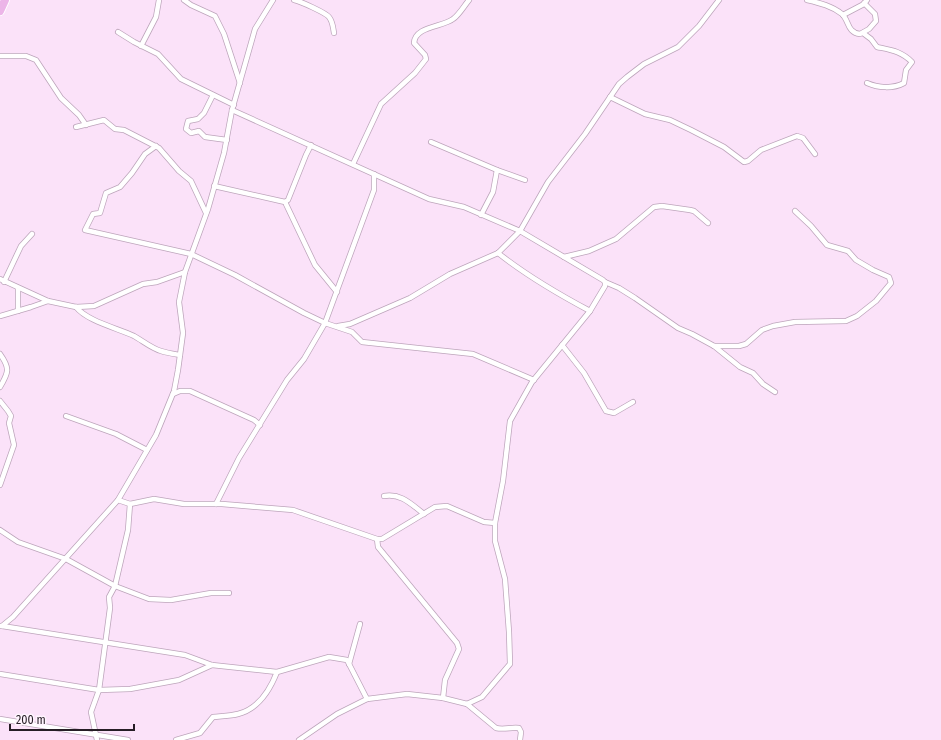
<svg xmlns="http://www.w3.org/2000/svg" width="941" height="740" viewBox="0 0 941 740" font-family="'Fira Sans Condensed',sans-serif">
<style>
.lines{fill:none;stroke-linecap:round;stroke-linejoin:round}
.street-casing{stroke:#bda5bb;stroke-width:6}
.highway-casing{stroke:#fff;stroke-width:10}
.street{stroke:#fff;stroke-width:4.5}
.highway{stroke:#ecb5e8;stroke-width:8}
</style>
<rect width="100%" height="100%" fill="#fbe2f9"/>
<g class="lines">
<!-- street casing -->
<g class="street-casing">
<g id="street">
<polyline points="184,0 191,5 215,16 224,34 240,83"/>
<path d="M294,0C300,1 326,13 329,17C333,22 333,28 334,33"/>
<path d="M807,0C820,3 832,6 842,14C849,20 847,33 860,34L869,29L876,21L875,14L864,3"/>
<polyline points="843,15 864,4 867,0"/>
<polyline points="118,32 134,42 158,54 181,79 234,105"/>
<path d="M863,33L871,39L877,47C891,50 901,51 912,62L906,70L904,83C893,89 878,88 867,83"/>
<polyline points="141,46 156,17 159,0"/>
<polyline points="0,56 26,56 36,60 61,98 79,115 86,125"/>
<polyline points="213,95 204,113 198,119 188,121 186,129 191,133 199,131 205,137 227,140"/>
<polyline points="610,97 645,114 670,120 691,130 724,147 744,162 748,161 761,150 797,136 803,138 815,154"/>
<polyline points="232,110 429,199 464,207 520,231 603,280 605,282 605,286 590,311 532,382 510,421 503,481 495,523 495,541 505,579 509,632 510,664 482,697 467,704 443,698 407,694 367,699 337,714 299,740"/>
<polyline points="76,127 104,120 115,129 124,130 159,148 179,171 191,181 206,213"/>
<polyline points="431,142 497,170"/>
<polyline points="156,146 145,154 132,173 120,187 106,193 100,213 93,214 85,230 191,254 235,275 304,313 325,323 352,332 362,342 473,354 534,380"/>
<path d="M353,164L381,104L415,73L426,59L425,55L414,43C415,26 443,27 453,19C459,15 464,6 469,0"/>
<polyline points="214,186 285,202 315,265 337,292"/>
<polyline points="285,202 288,200 306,155 311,145"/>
<polyline points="481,215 493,192 497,170 525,180"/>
<path d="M498,253C527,276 558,294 590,311"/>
<polyline points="564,257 589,251 616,239 654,207 662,206 690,210 694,211 708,223"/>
<polyline points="0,279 48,301 76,307 94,306 143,284 157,282 185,272"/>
<polyline points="4,282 21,246 32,234"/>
<polyline points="605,282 619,288 635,298 678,328 692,334 714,346 740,367 753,373 763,384 775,392"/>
<polyline points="18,288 18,311"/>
<path d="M76,307C87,321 117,328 134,336C143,341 151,348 161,351C167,353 174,354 180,355"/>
<polyline points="0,316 31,307 48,301"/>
<polyline points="338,326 350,324 410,298 450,274 498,253 520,231 548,182 585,134 619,84 627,77 644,64 678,47 699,26 719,0"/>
<polyline points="562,345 584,373 606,411 614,413 633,402"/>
<polyline points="714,346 739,346 746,344 762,330 773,326 795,322 846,321 857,316 876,301 891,283 889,277 873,270 856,260 848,251 827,245 811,226 795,211"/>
<path d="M0,354C10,368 9,372 0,387"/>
<polyline points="173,394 180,391 190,391 254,420 260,425"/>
<polyline points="0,401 8,411 11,416 9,423 14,445 0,485"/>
<polyline points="66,416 116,434 147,450"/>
<path d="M384,496C401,493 411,504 424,514"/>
<polyline points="118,500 130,504 154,499 184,504 222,504 293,510 377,539 382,539 435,507 447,506 484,522 495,523"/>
<polyline points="216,504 239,458 287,380 304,359 325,323 374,190 374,174"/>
<polyline points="0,530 18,542 66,559 115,586 149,599 171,600 211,593 229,593"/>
<polyline points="377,539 378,547 457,643 459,649 445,680 443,698"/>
<polyline points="0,626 2,626 13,617 118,500 156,435 174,391 178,370 183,333 179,302 185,272 208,209 224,153 232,110 255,29 273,0"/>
<polyline points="2,626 185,655 212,665 277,672 329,657 347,660 367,699"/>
<polyline points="349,664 360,624"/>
<polyline points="0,674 99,690 130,689 179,680 212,665"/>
<path d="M467,704L496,728C504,730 511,727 519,728L521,732L520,740"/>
<polyline points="0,719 128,740"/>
<polyline points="97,740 91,712 99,690 110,608 109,597 115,586 128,530 130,504"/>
<path d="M176,740L200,733L213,717C221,716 230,716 238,714C258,709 270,690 277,672"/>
</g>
</g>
<!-- highway casing -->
<g class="highway-casing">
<polyline id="highway" points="0,11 5,0"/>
</g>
<!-- street -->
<use href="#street" class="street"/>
<!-- highway -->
<use href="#highway" class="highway"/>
</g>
<!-- scale -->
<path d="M10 724v6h124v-6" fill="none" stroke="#261d25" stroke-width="2"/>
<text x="16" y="724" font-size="12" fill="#261d25" stroke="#fff4fe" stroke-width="3" paint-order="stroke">200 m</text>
</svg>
